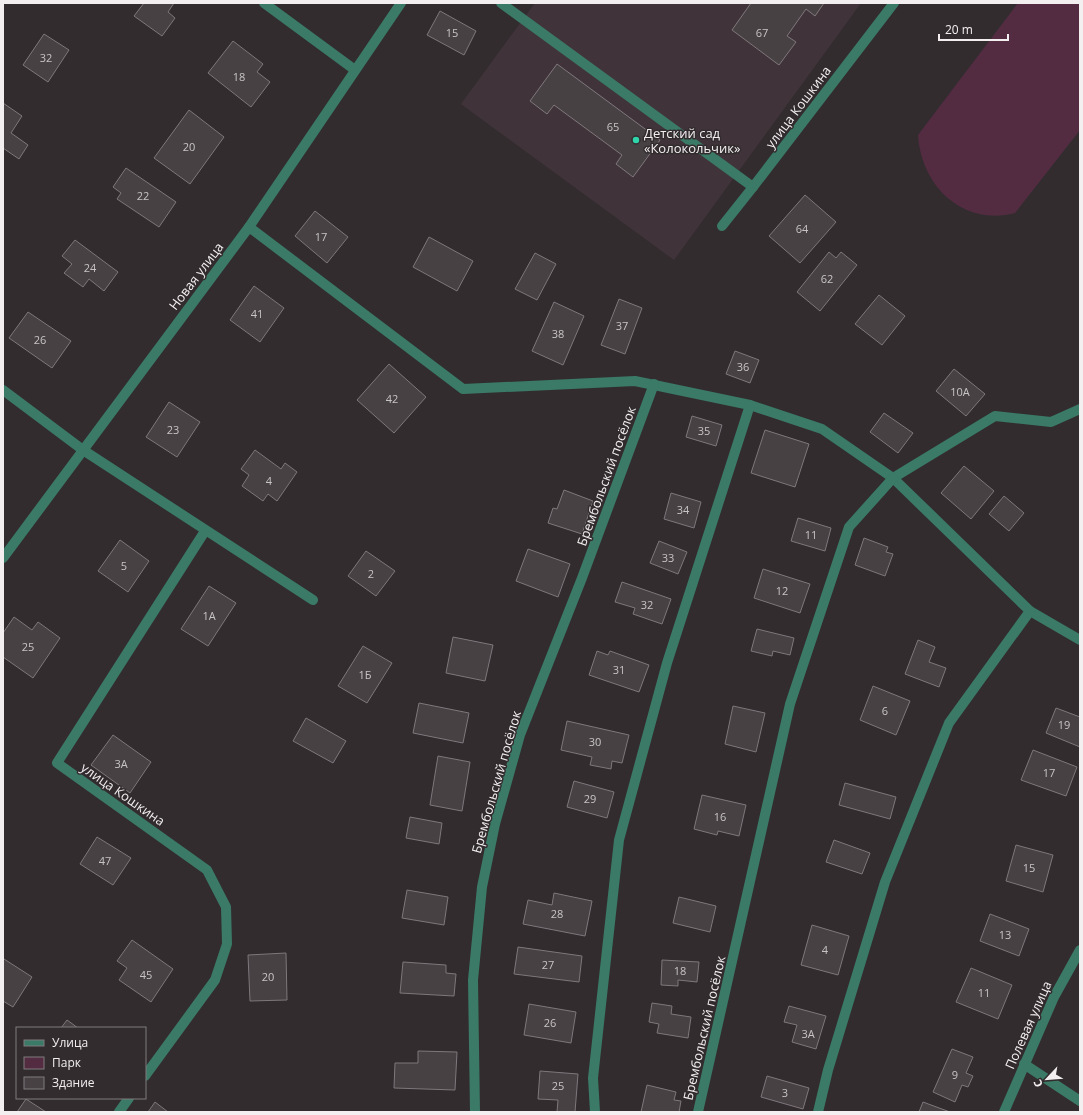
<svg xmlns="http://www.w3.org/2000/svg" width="1083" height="1115" viewBox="0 0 1083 1115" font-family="'Open Sans',sans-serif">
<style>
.built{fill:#40343a}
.green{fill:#532c42}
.building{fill:#474144;stroke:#7e777b}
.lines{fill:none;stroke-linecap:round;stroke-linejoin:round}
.service{stroke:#3a7a66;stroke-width:10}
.minor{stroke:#3a7a66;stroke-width:10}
.tertiary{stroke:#3a7a66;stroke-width:10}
.poi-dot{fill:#30d4aa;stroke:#322c2f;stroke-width:1.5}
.labels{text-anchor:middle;stroke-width:3;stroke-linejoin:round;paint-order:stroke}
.number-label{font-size:11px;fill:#c8c4c6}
.street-label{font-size:13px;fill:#f3eff1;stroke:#322c2f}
.poi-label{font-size:13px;fill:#f3eff1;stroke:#322c2f;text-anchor:start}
</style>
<rect width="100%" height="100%" fill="#322c2f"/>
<!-- built -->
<polygon class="built" points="535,3 861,3 674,260 461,104"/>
<!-- green -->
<path class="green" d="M1018,3H1080V130L1015,213C963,227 921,186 918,135Z"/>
<!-- building -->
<g class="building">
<polygon points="144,3 174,3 168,12 175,18 162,36 134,16"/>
<polygon points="751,3 824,3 815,16 806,9 787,36 796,42 779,65 732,30"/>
<polygon points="440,11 476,31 464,55 427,35"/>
<polygon points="44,34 69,50 48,82 23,65"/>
<polygon points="233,41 263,64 257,72 270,82 251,107 208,73"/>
<polygon points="557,64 660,140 633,177 616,164 622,155 554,105 547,114 530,101"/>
<polygon points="3,103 22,116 11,133 28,145 19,159 3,148"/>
<polygon points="189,110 224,137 190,184 154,158"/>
<polygon points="126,168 176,202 159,227 117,199 121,193 113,187"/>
<polygon points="805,195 836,222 800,263 769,236"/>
<polygon points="315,211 348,237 327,263 295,236"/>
<polygon points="429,237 473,261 457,291 413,267"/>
<polygon points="75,240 118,272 104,291 89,279 83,287 64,273 72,264 62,256"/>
<polygon points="829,252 836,258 841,252 857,265 820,311 797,292"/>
<polygon points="535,253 556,264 537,300 515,289"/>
<polygon points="254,286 284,308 260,342 230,320"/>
<polygon points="879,295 905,316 882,345 855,324"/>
<polygon points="619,299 642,308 625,354 601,345"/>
<polygon points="554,302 584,316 563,365 532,351"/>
<polygon points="28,312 71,341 52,368 9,338"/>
<polygon points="735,351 759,360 750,383 726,374"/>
<polygon points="389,364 426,397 394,433 357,400"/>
<polygon points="954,369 985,394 966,416 936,391"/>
<polygon points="169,402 200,422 177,457 146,437"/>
<polygon points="884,413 913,433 898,453 870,432"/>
<polygon points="692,416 722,425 716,446 686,437"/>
<polygon points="765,430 809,444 795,487 751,473"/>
<polygon points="255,450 281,469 285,463 297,472 277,501 268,494 263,501 242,486 249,475 241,469"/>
<polygon points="964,466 994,491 971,519 941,493"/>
<polygon points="564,490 593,501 582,534 548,523 553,508 557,509"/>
<polygon points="671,493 701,502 694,528 664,519"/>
<polygon points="1004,496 1024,513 1009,531 989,514"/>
<polygon points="798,518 831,528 825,551 791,541"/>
<polygon points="864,538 888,547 886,552 893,554 885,576 855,565"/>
<polygon points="120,540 149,561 128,592 98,571"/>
<polygon points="659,541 687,552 678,574 650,563"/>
<polygon points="528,549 570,564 558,597 516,581"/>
<polygon points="366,551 395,571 376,596 348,576"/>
<polygon points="763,569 810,584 800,613 754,598"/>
<polygon points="622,582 671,599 662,624 633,614 635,608 615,602"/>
<polygon points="209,586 236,603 208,646 181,629"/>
<polygon points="14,617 32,630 38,622 60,638 33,678 3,657 3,633"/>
<polygon points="757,629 794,638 790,655 773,651 772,656 751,651"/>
<polygon points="453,637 493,645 485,681 446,673"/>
<polygon points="918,640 935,647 929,662 946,668 939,687 905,674"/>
<polygon points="363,646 392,663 367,703 338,686"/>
<polygon points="597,651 608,655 610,651 649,665 639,692 589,675"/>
<polygon points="873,686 910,701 896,735 860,720"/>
<polygon points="419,703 469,713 463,743 413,733"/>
<polygon points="733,706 765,713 756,752 725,744"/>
<polygon points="1056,708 1080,717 1080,747 1046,733"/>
<polygon points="306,718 346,741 333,763 293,741"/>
<polygon points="567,721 629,735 622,763 612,761 611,769 590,765 592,757 561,750"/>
<polygon points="113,735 151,762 130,793 91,765"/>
<polygon points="1033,750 1077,767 1066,796 1021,780"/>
<polygon points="438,756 470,762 462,811 430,805"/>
<polygon points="574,781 614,792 607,818 567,807"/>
<polygon points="845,783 896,797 890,819 839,805"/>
<polygon points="702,795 746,805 739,836 718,831 717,835 694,829"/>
<polygon points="410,817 442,823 439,844 406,838"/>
<polygon points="97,837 131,858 113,885 80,864"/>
<polygon points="834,840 870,853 862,874 826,862"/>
<polygon points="1016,845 1053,855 1043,892 1006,881"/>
<polygon points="407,890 448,897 444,925 402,918"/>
<polygon points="554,893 592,901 585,936 523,924 528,900 552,905"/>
<polygon points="679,897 716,906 710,932 673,923"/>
<polygon points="990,914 1029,929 1019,956 980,941"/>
<polygon points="812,925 849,936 838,975 801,965"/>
<polygon points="132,940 173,969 151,1002 119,980 127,968 117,961"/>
<polygon points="518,947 582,956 579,982 514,974"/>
<polygon points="286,953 287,1000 250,1001 248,955"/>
<polygon points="4,959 32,977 13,1007 3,1001 3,960"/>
<polygon points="662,960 699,962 697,982 678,980 678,986 661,985"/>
<polygon points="403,962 446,965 446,973 456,974 454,996 400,993"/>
<polygon points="971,968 1012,985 998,1019 956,1002"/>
<polygon points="652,1003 672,1006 671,1014 691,1017 688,1038 657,1033 659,1024 649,1022"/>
<polygon points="529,1004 576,1012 571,1043 524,1035"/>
<polygon points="789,1006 826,1016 816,1049 792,1042 797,1025 784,1022"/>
<polygon points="67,1020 78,1028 61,1028"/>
<polygon points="952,1049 973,1057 966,1073 973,1076 968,1087 962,1085 955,1102 933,1092"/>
<polygon points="418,1051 457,1052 455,1090 394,1088 395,1063 418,1063"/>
<polygon points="540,1071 578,1074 575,1112 557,1112 558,1100 538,1099"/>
<polygon points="767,1076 809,1088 803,1109 761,1097"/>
<polygon points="647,1085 676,1092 674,1100 681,1101 679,1112 641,1112"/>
<polygon points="26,1099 46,1112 17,1112"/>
<polygon points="155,1102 168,1112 148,1112"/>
<polygon points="923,1102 950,1112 919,1112"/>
</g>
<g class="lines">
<!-- service -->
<g class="service">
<polyline points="501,3 753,187"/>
<polyline points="893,478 995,416 1051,422 1080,409"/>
<polyline points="1024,1064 1080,1101"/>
</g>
<!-- minor -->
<g class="minor">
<polyline points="264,3 355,70"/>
<polyline points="722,226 753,187 894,3"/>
<polyline points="249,227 463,389 635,381 750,405 822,429 893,478 1030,611 1080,640"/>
<polyline points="3,390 83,450 313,600"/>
<polyline points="145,1076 215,980 227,944 226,907 207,870 57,763 205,531"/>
<polyline points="119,1112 129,1098"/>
<polyline points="475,1112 473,980 482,887 495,824 520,735 582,578 654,384"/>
<polyline points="595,1112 593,1078 619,840 667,663 750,405"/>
<polyline points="698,1112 790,704 849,527 893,478"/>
<polyline points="818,1112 828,1070 885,882 949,723 1030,611"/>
</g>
<!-- tertiary -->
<g class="tertiary">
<polyline points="3,558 249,227 401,3"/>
<polyline points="1004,1112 1054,997 1080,950"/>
</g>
</g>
<!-- markers -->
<circle class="poi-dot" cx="636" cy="140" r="4"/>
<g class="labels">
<!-- number labels -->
<g class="number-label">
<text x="452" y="37">15</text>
<text x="762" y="37">67</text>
<text x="46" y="62">32</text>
<text x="239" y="81">18</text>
<text x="613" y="131">65</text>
<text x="189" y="151">20</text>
<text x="143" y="200">22</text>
<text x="802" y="233">64</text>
<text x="321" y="241">17</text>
<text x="90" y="272">24</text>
<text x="827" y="283">62</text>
<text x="257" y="318">41</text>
<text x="622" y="330">37</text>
<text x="558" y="338">38</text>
<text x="40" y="344">26</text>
<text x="743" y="371">36</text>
<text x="960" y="396">10А</text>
<text x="392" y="403">42</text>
<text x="173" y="434">23</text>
<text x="704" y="435">35</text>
<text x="269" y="485">4</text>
<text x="683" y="514">34</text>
<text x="811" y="539">11</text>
<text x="668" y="562">33</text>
<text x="124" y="570">5</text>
<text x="371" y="578">2</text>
<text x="782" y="595">12</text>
<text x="647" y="609">32</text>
<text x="209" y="620">1А</text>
<text x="28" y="651">25</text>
<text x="619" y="674">31</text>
<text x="365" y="679">1Б</text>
<text x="885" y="715">6</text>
<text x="1064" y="729">19</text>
<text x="595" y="746">30</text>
<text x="121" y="768">3А</text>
<text x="1049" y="777">17</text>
<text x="590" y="803">29</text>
<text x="720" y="821">16</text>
<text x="105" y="865">47</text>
<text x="1029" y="872">15</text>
<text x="557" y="918">28</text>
<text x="1005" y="939">13</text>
<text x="825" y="954">4</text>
<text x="548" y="969">27</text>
<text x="680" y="975">18</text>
<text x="146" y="979">45</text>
<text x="268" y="981">20</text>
<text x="984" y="997">11</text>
<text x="550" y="1027">26</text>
<text x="808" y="1038">3А</text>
<text x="955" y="1079">9</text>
<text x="558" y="1090">25</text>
<text x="785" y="1097">3</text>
</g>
<!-- street labels -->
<g class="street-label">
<text transform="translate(798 107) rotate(-53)" y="5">улица Кошкина</text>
<text transform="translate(196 276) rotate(-53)" y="5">Новая улица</text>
<text transform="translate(606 476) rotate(-70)" y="5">Брембольский посёлок</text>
<text transform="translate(496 782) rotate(-74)" y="5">Брембольский посёлок</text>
<text transform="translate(123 794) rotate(35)" y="5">улица Кошкина</text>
<text transform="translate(1028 1025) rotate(-66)" y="5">Полевая улица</text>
<text transform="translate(704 1028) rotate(-77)" y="5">Брембольский посёлок</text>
</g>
<!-- poi labels -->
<g class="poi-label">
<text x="644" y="138">Детский сад<tspan x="644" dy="15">«Колокольчик»</tspan></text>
</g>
</g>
<!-- border -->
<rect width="1083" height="1115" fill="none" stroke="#f3eff1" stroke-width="8"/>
<!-- legend -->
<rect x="16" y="1027" width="130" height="72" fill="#322c2f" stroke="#7f7a7d"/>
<rect x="24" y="1040" width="20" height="6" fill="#3a7a66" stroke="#7f7a7d"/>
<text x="52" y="1047" font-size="12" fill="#f3eff1">Улица</text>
<rect x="24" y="1057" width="20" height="12" fill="#532c42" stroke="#7f7a7d"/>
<text x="52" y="1067" font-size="12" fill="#f3eff1">Парк</text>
<rect x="24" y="1077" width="20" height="12" fill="#474144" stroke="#7f7a7d"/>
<text x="52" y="1087" font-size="12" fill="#f3eff1">Здание</text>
<!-- north arrow -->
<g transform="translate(1047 1079) rotate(244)" stroke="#322c2f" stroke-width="3" paint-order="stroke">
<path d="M0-3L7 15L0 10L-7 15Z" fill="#f3eff1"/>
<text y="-6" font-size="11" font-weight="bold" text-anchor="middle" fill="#f3eff1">С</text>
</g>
<!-- scale -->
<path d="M939 34v6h69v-6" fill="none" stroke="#f3eff1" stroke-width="2"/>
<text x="945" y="34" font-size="12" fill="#f3eff1" stroke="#322c2f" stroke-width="3" paint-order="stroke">20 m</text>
</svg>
